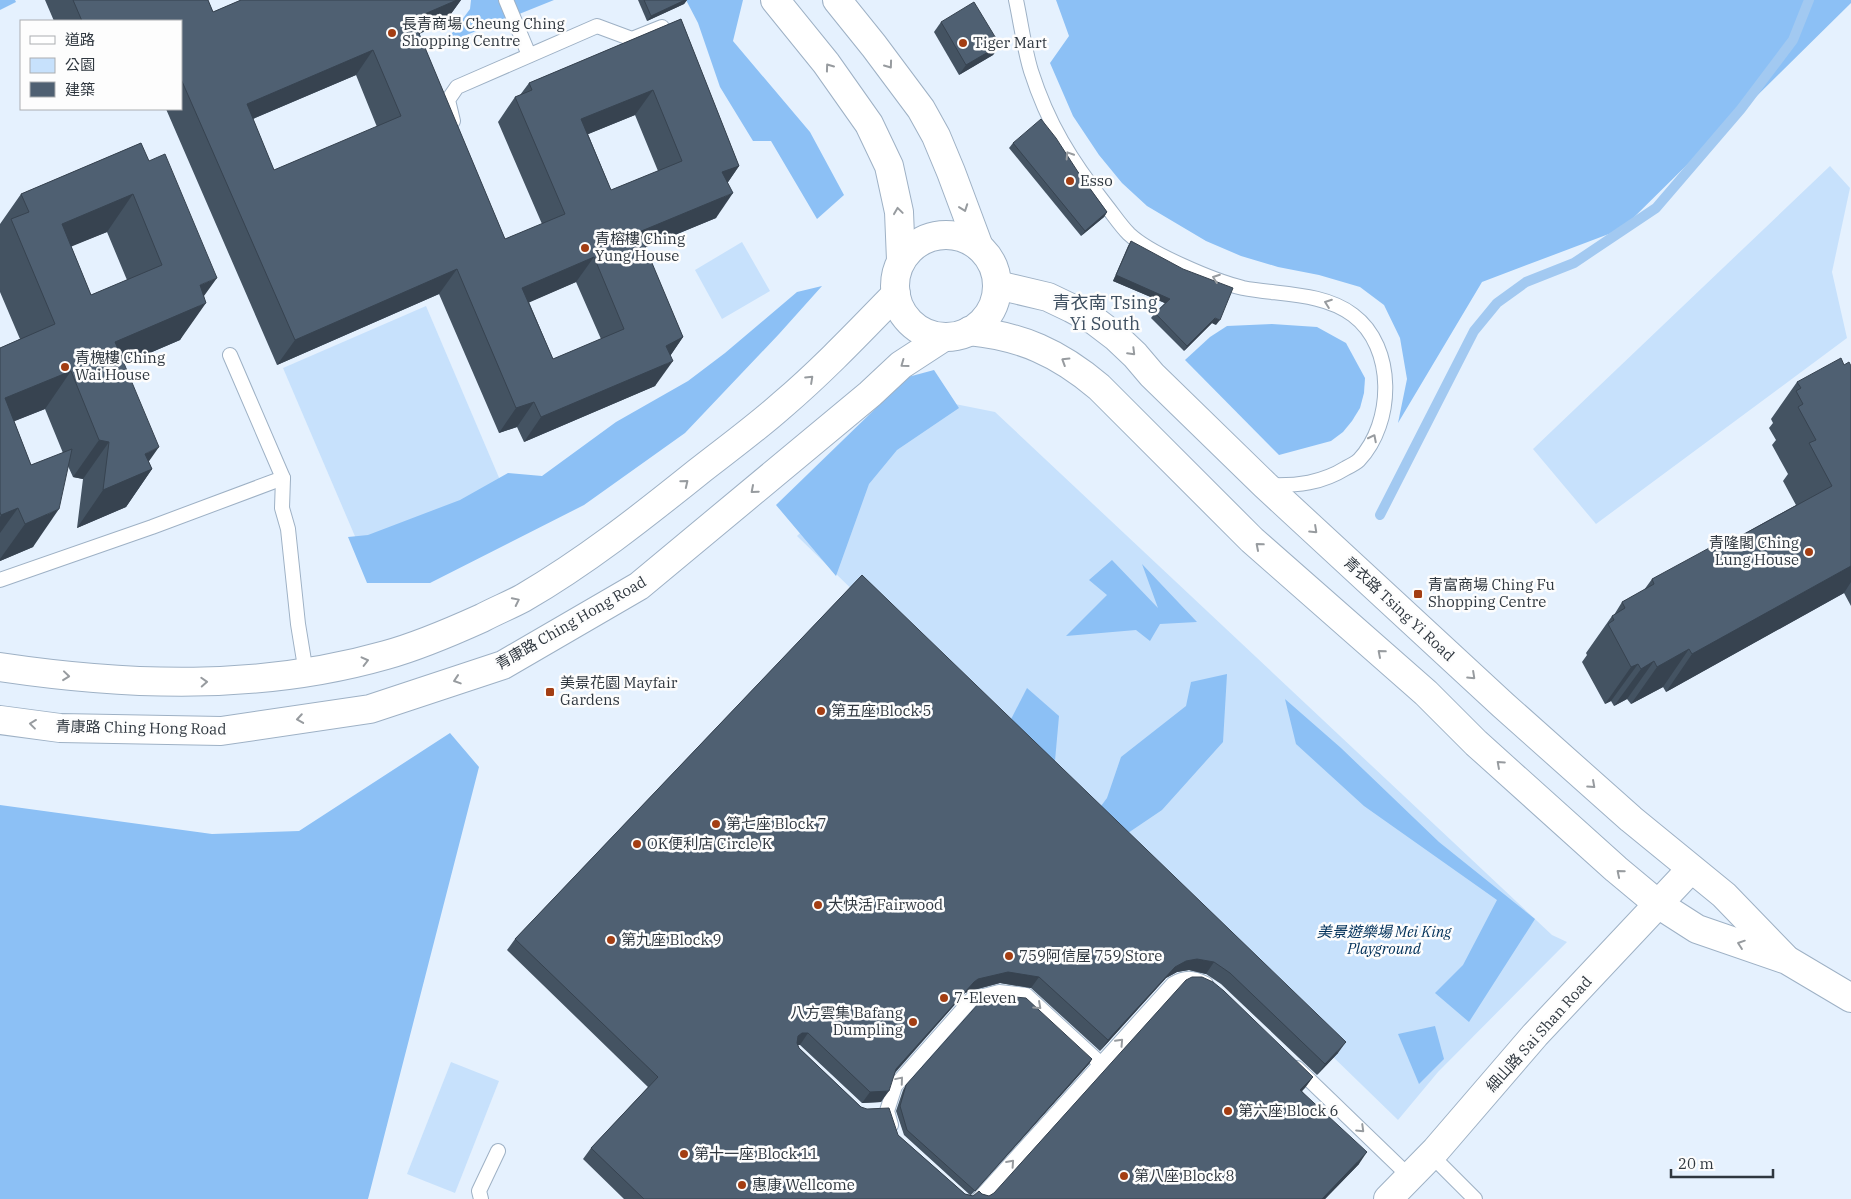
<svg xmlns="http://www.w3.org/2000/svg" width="1851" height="1199" viewBox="0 0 1851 1199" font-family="'IBM Plex Serif','Noto Sans TC',serif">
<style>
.green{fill:#c7e1fc}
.forest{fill:#8cc0f5}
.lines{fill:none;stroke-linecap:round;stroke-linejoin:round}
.stream{stroke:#a2c9f1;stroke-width:10}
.lane-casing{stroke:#9eb1c5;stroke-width:16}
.street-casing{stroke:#9eb1c5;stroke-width:30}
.secondary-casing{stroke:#9eb1c5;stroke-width:30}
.lane{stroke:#fff;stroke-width:14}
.street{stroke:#fff;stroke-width:28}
.secondary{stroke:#fff;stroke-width:28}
.wall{fill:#445362;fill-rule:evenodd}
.shaded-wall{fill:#374350}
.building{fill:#4f6072;stroke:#374350;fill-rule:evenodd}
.oneway{stroke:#979b9f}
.poi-dot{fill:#a33e13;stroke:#fdfdfd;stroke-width:2}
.labels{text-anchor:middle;stroke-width:5;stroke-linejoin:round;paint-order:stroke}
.poi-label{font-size:15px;fill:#2f373f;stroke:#fdfdfd;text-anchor:start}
.street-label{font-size:15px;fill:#2f373f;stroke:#fdfdfd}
.park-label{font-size:15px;font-style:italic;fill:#003059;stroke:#fdfdfd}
.quarter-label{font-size:18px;fill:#405162;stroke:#fdfdfd}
</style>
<rect width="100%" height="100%" fill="#e5f1fe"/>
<!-- green -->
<g class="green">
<polygon points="1830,166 1850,188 1832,272 1847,338 1596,524 1533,449"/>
<polygon points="742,242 770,291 722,319 695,270"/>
<polygon points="426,306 503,487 360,548 283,368"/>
<polygon points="955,404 995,412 1552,935 1567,942 1438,1072 1398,1120 797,536 920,419"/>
<polygon points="451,1062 499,1081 455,1193 407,1174"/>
</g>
<!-- forest -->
<g class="forest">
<polygon points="0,0 15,0 16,2 0,10"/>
<polygon points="471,0 554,0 444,44 470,9"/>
<polygon points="686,0 743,0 733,41 810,132 844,195 817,219 771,141 753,141 720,87 698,23"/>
<polygon points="1056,0 1851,0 1851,3 1622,229 1482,282 1398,423 1407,379 1400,338 1384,305 1360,287 1319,275 1278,267 1241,256 1206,241 1147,206 1122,183 1099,155 1073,116 1050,63 1069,36"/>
<polygon points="822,286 779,334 685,433 584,505 430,583 367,583 348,537 368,535 431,511 460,500 508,473 542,476 616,422 688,381 725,353 797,292"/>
<polygon points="1272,324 1317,327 1346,343 1365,378 1364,393 1360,408 1352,421 1343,432 1331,441 1279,455 1185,360 1210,337 1227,326"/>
<polygon points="934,370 959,408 897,450 869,484 836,576 776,505 908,377"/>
<polygon points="1112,560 1158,608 1142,564 1197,622 1160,624 1150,641 1136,630 1066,636 1107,595 1089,580"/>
<polygon points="1227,674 1223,742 1162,810 1128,833 1101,806 1107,798 1121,757 1186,706 1191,682"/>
<polygon points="1027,688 1059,716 1054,772 1008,725"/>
<polygon points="1285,699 1341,748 1439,842 1535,919 1469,1022 1435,993 1463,965 1497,900 1364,806 1296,744"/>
<polygon points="450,733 479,767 368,1199 0,1199 0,805 212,834 299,831"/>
<polygon points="1435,1026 1444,1059 1419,1084 1398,1034"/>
</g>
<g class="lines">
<!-- stream -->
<polyline class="stream" points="1380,515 1474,331 1497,303 1526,282 1574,263 1656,208 1741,109 1793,40 1809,0"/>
<!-- lane casing -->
<g class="lane-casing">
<g id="lane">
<polyline points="506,0 529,55"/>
<path d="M1016,0C1021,23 1024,48 1031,71C1048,124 1071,161 1105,204C1113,214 1120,225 1129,234C1150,254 1214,281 1243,288C1278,295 1323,292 1353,315C1396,347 1394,423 1359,460C1356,463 1350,466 1346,468C1322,483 1297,486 1269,485"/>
<polyline points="453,121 448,100 457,87 597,26 632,39 662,27"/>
<polyline points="230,355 283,478 282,508 288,529 298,624 306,673"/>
<polyline points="0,580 152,527 283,478"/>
<polyline points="1297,1068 1410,1177"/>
<polyline points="891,1125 887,1111 895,1086 972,999 999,992 1026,995 1100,1063"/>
<polyline points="1431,1155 1475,1199"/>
<polyline points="481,1199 479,1191 498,1151"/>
<path d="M979,1199L1173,984C1185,977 1193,977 1206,984"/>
</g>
</g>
<!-- street casing -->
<g class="street-casing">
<g id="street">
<polyline points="997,285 1048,297 1071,308 1095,321 1116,337 1135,355 1152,375 1265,485 1503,705 1631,819 1724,895 1784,957"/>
<path d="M969,331C1021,336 1059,353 1099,387L1252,540L1426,693L1476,743L1616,869L1658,904L1697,929L1787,960L1851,998"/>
<polyline points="1388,1199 1436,1150 1535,1035 1691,869"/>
</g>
</g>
<!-- secondary casing -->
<g class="secondary-casing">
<g id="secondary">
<polyline points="775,0 826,63 869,124 889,166 899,212 901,260"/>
<polyline points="837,0 874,46 921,109 936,136 951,172 979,247"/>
<circle cx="946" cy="286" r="51"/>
<path d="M0,667C128,686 260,691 386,655C419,646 451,632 482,618C495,611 510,605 523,598C585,562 642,517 698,472C726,450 755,429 782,405C822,371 859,332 896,294"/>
<polyline points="0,720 60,728 221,731 370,709 503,665 639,586 870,394 901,365 944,337"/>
</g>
</g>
<!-- lane -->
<use href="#lane" class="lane"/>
<!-- street -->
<use href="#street" class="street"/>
<!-- secondary -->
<use href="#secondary" class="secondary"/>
</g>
<!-- wall -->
<g class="wall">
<path d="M45,0H208L213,12L241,0H461L445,22L419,34L505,239L542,224L498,122L515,97L520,95L529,83L681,19L739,166L728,182L716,218L645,247L683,337L670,356L655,386L524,442L517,427L499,433L439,294L277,365L166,109H181V21H54ZM356,75L377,127L274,170L253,119ZM635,115L658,171L611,190L588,134ZM576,282L601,339L553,359L529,302Z"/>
<polygon points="638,0 687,0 684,4 647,21"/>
<polygon points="941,22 1000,45 993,55 959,75 934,32"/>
<path d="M141,143L204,296L180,340L124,364L149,462L152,469L126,507L77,528L83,479L73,477L68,466L33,547L0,561V348L20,339L0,292V224L21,194ZM107,232L127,280L91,295L71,246ZM45,409L63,453L31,465L14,421Z"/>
<polygon points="1013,143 1078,172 1107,212 1104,217 1081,236 1009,148"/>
<polygon points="1131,241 1216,325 1212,323 1184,351 1151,318 1155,313 1165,303 1113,281 1128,246"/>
<polygon points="1844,365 1851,366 1851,606 1844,593 1666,692 1663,687 1631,704 1627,699 1614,706 1611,701 1605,704 1582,662 1587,655 1586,653 1612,616 1614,615 1622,602 1644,590 1652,579 1713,551 1796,505 1783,481 1788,474 1772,445 1776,440 1769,428 1773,423 1771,419 1797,382"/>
<polygon points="862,575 1338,1053 1317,1075 1221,984 1206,974 1189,970 1177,972 1166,978 1100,1051 1031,988 1000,983 970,991 965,993 895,1073 881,1102 862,1103 800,1045 797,1045 799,1048 861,1107 898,1135 965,1194 970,1195 904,1135 896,1111 903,1090 906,1085 1092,1059 1089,1064 971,1195 973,1196 982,1194 989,1196 1313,1077 1302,1091 1359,1164 1325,1199 624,1199 583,1159 591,1148 648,1087 507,950 515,939"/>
</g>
<!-- shaded-wall -->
<g class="shaded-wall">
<polygon points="457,0 461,0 445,22 396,44 413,19"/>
<polygon points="685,0 687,0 684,4 647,21 651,16"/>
<polygon points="1000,45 993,55 959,75 966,65"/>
<polygon points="373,50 356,75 229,129 247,104"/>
<polygon points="653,90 635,115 564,144 581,119"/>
<polygon points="739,166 722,191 722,172"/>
<polygon points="733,193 716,218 622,257 639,232"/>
<polygon points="133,194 107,232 36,261 62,224"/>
<polygon points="1107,212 1104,217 1081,236 1085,231"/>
<polygon points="594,257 576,282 505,313 522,288"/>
<polygon points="457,269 439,294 277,365 295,340"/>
<polygon points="1116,275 1170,299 1167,304 1113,281"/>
<polygon points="217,278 196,307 206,303 180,340 89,379 115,342 200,285"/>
<polygon points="1215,318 1220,320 1216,325 1212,323 1184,351 1187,346"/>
<polygon points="683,337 666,362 666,346"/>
<polygon points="673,361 655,386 524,442 541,417"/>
<polygon points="71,371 45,409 0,427 5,398"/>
<polygon points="534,402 517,427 499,433 516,408"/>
<polygon points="99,440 109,442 83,479 73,477"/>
<polygon points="159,447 140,474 152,469 126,507 77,528 103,490 145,454"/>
<polygon points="18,508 0,533 0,517 1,515"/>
<polygon points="59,509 33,547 0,561 0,559 25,524"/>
<polygon points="1851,566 1851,582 1844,593 1666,692 1692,654"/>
<polygon points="1689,649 1663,687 1631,704 1657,667"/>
<polygon points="1654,661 1627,699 1614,706 1641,669"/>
<polygon points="1638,664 1611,701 1605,704 1631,667"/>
<polygon points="1197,959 1214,962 1206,974 1189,970 1177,972 1166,978 1100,1051 1108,1040 1175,967 1186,961"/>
<polygon points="1008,972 1039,977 1031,988 1000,983 970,991 965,993 888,1080 896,1069 974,982 978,979"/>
<polygon points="802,1033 808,1033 800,1045 794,1045 798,1036"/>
<polygon points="1346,1042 1338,1053 1317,1075 1325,1064"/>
<polygon points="1092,1059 1089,1064 971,1196 975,1191"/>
<polygon points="1313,1077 1305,1088 1292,1101 1300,1090"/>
<polygon points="889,1091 881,1102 862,1103 870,1092"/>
<polygon points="1367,1152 1359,1164 1325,1199 1322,1199"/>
</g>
<!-- building -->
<g class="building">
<path d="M73,0H208L213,12L241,0H457L413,19L505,239L565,214L515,97L532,90L529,83L681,19L739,166L722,172L733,193L639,232L683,337L666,346L673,361L541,417L534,402L516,408L457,269L295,340L181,79V21H82ZM373,50L401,116L274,170L247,104ZM653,90L682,161L611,190L581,119ZM594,257L624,329L553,359L522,288Z"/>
<polygon points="644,0 685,0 651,16"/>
<polygon points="974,2 1000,45 966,65 941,22"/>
<polygon points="1041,119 1056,138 1078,172 1107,212 1085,231 1013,143"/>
<path d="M141,143L149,161L165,154L217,278L200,285L206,303L115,342L159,447L145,454L152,469L103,490L109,442L99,440L71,371L5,398L31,465L72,449L59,509L25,524L18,508L1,515L0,512V348L55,324L11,219L29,212L21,194ZM133,194L162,265L91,295L62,224Z"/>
<polygon points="1131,241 1183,269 1233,288 1220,320 1215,318 1187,346 1155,313 1170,299 1116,275"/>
<polygon points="1841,358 1844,365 1849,362 1851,366 1851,566 1692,654 1689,649 1657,667 1654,661 1641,669 1638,664 1631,667 1608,624 1614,620 1612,616 1625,608 1622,602 1654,584 1652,579 1711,547 1713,551 1832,486 1809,443 1816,440 1798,407 1803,404 1796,391 1801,388 1797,382"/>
<polygon points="862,575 1346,1042 1325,1064 1230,973 1214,962 1197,959 1186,961 1175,967 1108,1040 1039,977 1008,972 978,979 974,982 896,1069 889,1091 870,1092 808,1033 802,1033 798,1036 797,1043 799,1048 861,1107 867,1109 889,1108 898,1135 965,1194 973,1196 979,1191 982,1194 989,1196 994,1193 1186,980 1192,977 1202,977 1213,982 1224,991 1313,1077 1300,1090 1367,1152 1322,1199 644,1199 591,1148 658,1077 515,939"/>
<polygon points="1003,996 1026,998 1092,1059 975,1191 907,1130 900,1106 906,1085 980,1002"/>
</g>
<!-- one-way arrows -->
<defs><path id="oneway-chevron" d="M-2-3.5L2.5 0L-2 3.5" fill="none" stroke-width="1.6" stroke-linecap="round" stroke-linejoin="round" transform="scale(1.25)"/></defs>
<g class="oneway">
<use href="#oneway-chevron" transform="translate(889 65) rotate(54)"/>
<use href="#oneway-chevron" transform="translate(829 67) rotate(-126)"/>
<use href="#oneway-chevron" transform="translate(1069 155) rotate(-122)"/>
<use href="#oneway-chevron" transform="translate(964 208) rotate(70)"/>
<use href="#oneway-chevron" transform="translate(898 211) rotate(-98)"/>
<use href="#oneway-chevron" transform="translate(1216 278) rotate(-160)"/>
<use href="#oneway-chevron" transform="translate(1328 303) rotate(-160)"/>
<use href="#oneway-chevron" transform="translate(1132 352) rotate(45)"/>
<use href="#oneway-chevron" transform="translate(1065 361) rotate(-148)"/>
<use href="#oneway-chevron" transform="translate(904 364) rotate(144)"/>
<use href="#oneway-chevron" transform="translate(810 379) rotate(-43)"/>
<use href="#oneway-chevron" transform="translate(1373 438) rotate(-63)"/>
<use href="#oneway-chevron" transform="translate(685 483) rotate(-39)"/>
<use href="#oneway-chevron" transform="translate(754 490) rotate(139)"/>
<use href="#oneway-chevron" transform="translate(1314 530) rotate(43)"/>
<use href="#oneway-chevron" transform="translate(1259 546) rotate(-139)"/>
<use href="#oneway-chevron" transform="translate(516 601) rotate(-26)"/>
<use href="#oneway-chevron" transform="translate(1381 653) rotate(-139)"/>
<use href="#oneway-chevron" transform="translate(365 661) rotate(-14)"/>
<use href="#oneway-chevron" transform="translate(66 676) rotate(6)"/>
<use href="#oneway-chevron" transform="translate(1472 676) rotate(43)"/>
<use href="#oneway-chevron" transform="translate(457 680) rotate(162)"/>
<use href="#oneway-chevron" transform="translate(204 682) rotate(-3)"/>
<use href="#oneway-chevron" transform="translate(300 719) rotate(171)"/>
<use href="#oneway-chevron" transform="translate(33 724) rotate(-173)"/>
<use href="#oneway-chevron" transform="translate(1500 764) rotate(-138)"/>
<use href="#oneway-chevron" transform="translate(1592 785) rotate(42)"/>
<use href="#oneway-chevron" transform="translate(1620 873) rotate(-140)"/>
<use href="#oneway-chevron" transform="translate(1741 944) rotate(-161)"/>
<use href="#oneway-chevron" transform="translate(1038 1006) rotate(42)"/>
<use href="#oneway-chevron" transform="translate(1120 1042) rotate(-47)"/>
<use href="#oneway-chevron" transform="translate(900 1080) rotate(-50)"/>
<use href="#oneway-chevron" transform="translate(1361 1129) rotate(44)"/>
<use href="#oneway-chevron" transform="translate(1011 1163) rotate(-48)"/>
</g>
<!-- markers -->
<g class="poi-dot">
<circle cx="392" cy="33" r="5"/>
<circle cx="963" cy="43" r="5"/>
<circle cx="1070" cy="181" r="5"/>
<circle cx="585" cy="248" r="5"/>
<circle cx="65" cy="367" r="5"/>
<circle cx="1809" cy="552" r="5"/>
<rect x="1413" y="589" width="10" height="10" rx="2.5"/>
<rect x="545" y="687" width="10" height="10" rx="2.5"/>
<circle cx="821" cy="711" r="5"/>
<circle cx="716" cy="824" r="5"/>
<circle cx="637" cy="844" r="5"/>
<circle cx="818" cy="905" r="5"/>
<circle cx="611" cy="940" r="5"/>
<circle cx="1009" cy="956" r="5"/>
<circle cx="944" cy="998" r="5"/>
<circle cx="913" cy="1022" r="5"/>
<circle cx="1228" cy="1111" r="5"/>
<circle cx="684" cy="1154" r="5"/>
<circle cx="1124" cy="1176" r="5"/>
<circle cx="742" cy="1185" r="5"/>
</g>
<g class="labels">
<!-- poi labels -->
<g class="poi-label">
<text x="402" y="29">長青商場 Cheung Ching<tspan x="402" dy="17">Shopping Centre</tspan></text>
<text x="973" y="48">Tiger Mart</text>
<text x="1080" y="186">Esso</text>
<text x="595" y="244">青榕樓 Ching<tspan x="595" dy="17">Yung House</tspan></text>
<text x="75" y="363">青槐樓 Ching<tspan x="75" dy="17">Wai House</tspan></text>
<text x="1799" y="548" text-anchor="end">青隆閣 Ching<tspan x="1799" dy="17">Lung House</tspan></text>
<text x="1428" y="590">青富商場 Ching Fu<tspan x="1428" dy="17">Shopping Centre</tspan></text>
<text x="560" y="688">美景花園 Mayfair<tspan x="560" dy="17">Gardens</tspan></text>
<text x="831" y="716">第五座 Block 5</text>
<text x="726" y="829">第七座 Block 7</text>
<text x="647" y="849">OK便利店 Circle K</text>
<text x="828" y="910">大快活 Fairwood</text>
<text x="621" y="945">第九座 Block 9</text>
<text x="1019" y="961">759阿信屋 759 Store</text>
<text x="954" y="1003">7-Eleven</text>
<text x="903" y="1018" text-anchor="end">八方雲集 Bafang<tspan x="903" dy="17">Dumpling</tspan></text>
<text x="1238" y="1116">第六座 Block 6</text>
<text x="694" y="1159">第十一座 Block 11</text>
<text x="1134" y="1181">第八座 Block 8</text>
<text x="752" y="1190">惠康 Wellcome</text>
</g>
<!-- street labels -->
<g class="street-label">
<text transform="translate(1399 609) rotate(43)" y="5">青衣路 Tsing Yi Road</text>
<text transform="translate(571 623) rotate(-30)" y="5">青康路 Ching Hong Road</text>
<text transform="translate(141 728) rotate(1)" y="5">青康路 Ching Hong Road</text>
<text transform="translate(1539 1034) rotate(-48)" y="5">細山路 Sai Shan Road</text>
</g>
<!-- park labels -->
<g class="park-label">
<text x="1384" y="937">美景遊樂場 Mei King<tspan x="1384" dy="17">Playground</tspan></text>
</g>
<!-- quarter labels -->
<g class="quarter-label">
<text x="1105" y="309">青衣南 Tsing<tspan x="1105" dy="21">Yi South</tspan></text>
</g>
</g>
<!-- legend -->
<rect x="20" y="20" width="162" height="90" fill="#fdfdfd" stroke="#abaeb1"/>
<rect x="30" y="36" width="25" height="8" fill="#ffffff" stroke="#abaeb1"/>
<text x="65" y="45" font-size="15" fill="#2f373f">道路</text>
<rect x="30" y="58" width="25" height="15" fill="#c7e1fc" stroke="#abaeb1"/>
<text x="65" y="70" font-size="15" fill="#2f373f">公園</text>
<rect x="30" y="82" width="25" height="15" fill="#4f6072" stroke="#abaeb1"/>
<text x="65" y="95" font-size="15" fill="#2f373f">建築</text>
<!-- scale -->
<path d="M1671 1169v8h102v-8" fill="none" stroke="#2f373f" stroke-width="2.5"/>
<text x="1678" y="1169" font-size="15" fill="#2f373f" stroke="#fdfdfd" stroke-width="4" paint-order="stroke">20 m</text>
</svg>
